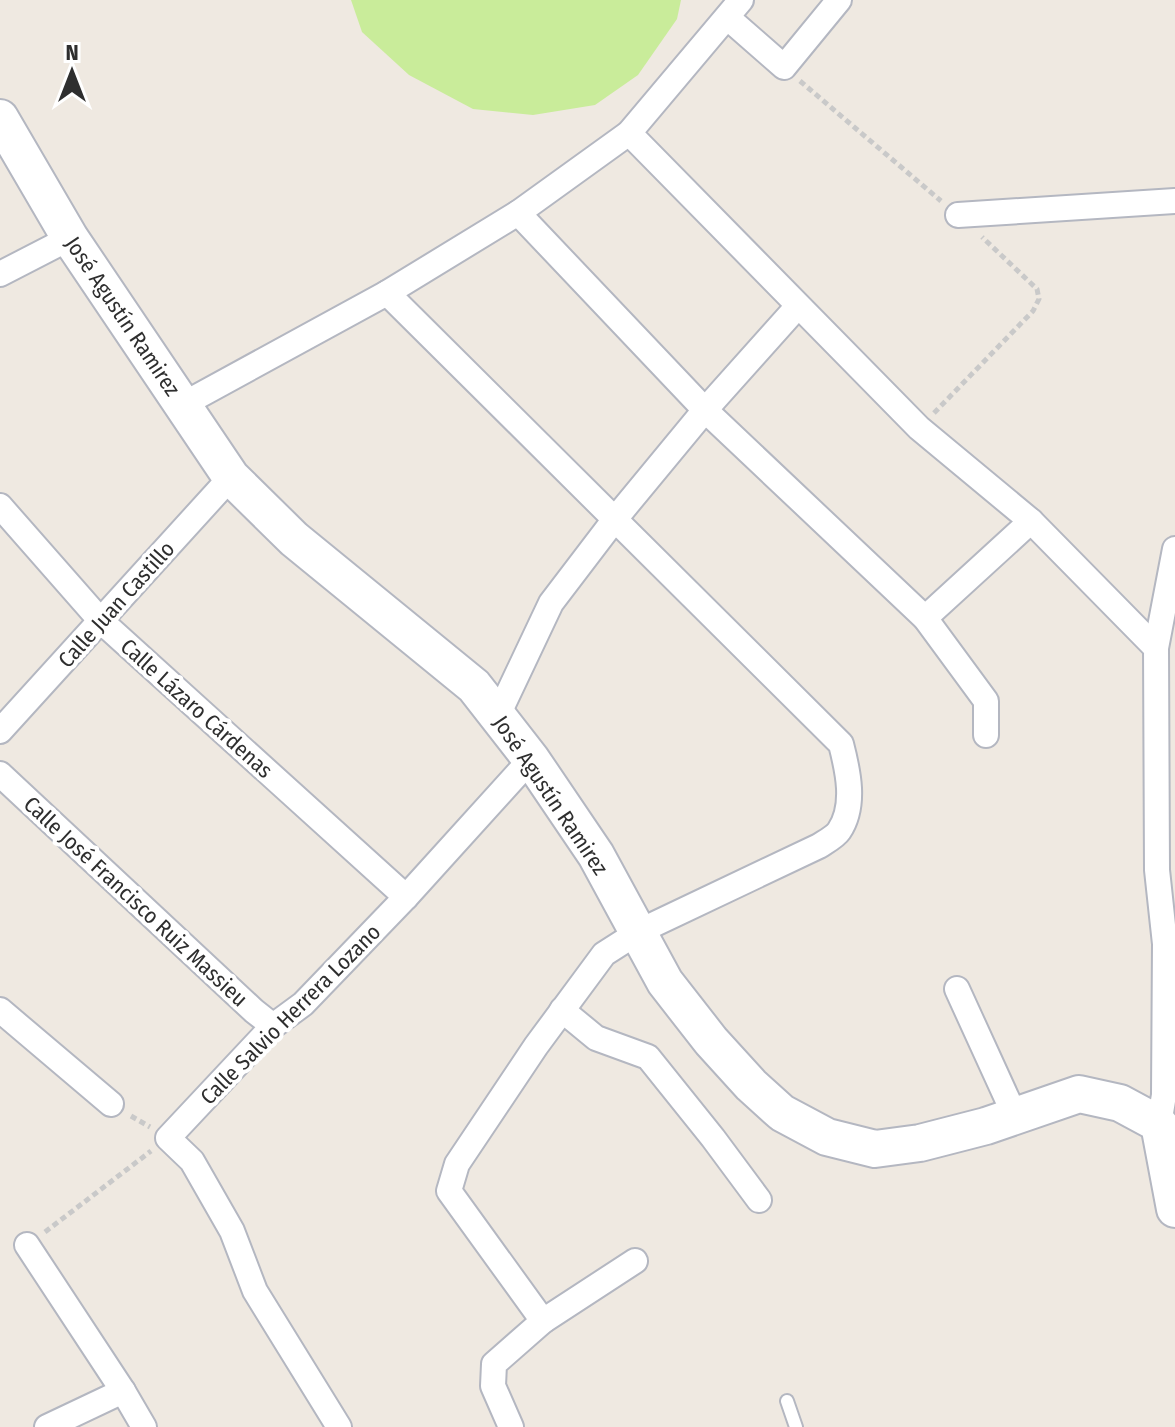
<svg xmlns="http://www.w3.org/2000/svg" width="1175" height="1427" viewBox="0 0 1175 1427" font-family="'Fira Sans Condensed',sans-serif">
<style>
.pitch{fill:#c9ec9a}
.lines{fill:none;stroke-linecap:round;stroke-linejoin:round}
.lane-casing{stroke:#b4b7c1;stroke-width:16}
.street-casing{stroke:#b4b7c1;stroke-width:28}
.secondary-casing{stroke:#b4b7c1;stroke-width:40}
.path{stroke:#c9c9c9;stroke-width:5;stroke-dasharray:6 4;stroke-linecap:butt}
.lane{stroke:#fff;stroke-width:12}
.street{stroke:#fff;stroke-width:24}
.secondary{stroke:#fff;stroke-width:36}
.labels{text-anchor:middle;stroke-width:8;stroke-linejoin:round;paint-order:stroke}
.street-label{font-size:22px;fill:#2e2e2e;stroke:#fff}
</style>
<rect width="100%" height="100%" fill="#efe9e1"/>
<!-- pitch -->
<polygon class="pitch" points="351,0 681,0 677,19 638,75 595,105 533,115 473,109 409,75 362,32"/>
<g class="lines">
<!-- lane casing -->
<g class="lane-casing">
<polyline id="lane" points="787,1401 796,1427"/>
</g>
<!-- street casing -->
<g class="street-casing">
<g id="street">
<polyline points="728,18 784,67 839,0"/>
<polyline points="629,133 919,428 1031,521 1156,648 1157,870 1165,944 1164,1095 1159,1124"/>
<polyline points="518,213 705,410 925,618 986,701 986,735"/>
<polyline points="958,215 1175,201"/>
<polyline points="0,274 70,238"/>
<path d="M387,293L841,744C848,771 856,806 839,831C835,837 825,842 819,846L640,931L604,954L536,1046L457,1164L449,1191L543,1321"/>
<polyline points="182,405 387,293 518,213 629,133 741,0"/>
<polyline points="0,506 101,621 406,897"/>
<polyline points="925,618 1031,521"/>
<polyline points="1156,648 1175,549"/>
<polyline points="498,715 551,603 615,519 705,410 798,306"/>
<polyline points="0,731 231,477"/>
<polyline points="0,774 254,1011 273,1026"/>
<polyline points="957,989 1015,1116"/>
<polyline points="0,1010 111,1104"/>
<polyline points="562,1010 596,1038 648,1057 713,1138 759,1200"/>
<polyline points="27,1245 123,1391 144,1427"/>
<polyline points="47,1427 123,1391"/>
<polyline points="339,1427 255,1291 232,1231 192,1161 168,1138 273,1026 303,1004 406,897 531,759"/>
<polyline points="511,1427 493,1386 494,1364 543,1321 635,1261"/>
</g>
</g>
<!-- secondary casing -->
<g class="secondary-casing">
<polyline id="secondary" points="0,118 70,238 231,477 294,539 474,686 531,759 596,855 665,982 711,1041 751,1085 782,1113 827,1137 875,1149 920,1143 986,1126 1079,1094 1120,1103 1159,1124 1175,1209"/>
</g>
<!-- path -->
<g class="path">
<polyline points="800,81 941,201"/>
<polyline points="934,413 1033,311 1039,299 1037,289 982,237"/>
<polyline points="131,1116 150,1127"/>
<polyline points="45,1232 151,1151"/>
</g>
<!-- lane -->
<use href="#lane" class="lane"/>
<!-- street -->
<use href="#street" class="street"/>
<!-- secondary -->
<use href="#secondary" class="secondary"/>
</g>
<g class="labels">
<!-- street labels -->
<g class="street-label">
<text transform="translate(123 316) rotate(56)" y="8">José Agustín Ramirez</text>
<text transform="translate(116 604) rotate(-48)" y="8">Calle Juan Castillo</text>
<text transform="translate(197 708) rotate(42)" y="8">Calle Lázaro Cárdenas</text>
<text transform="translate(551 795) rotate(56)" y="8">José Agustín Ramirez</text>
<text transform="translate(136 901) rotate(43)" y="8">Calle José Francisco Ruiz Massieu</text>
<text transform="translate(290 1014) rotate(-45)" y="8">Calle Salvio Herrera Lozano</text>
</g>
</g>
<!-- north arrow -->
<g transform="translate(72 72)" stroke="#ffffff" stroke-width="6" paint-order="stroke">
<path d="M0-6L14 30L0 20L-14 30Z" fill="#2e2e2e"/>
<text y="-12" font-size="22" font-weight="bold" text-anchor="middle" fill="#2e2e2e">N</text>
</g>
</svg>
